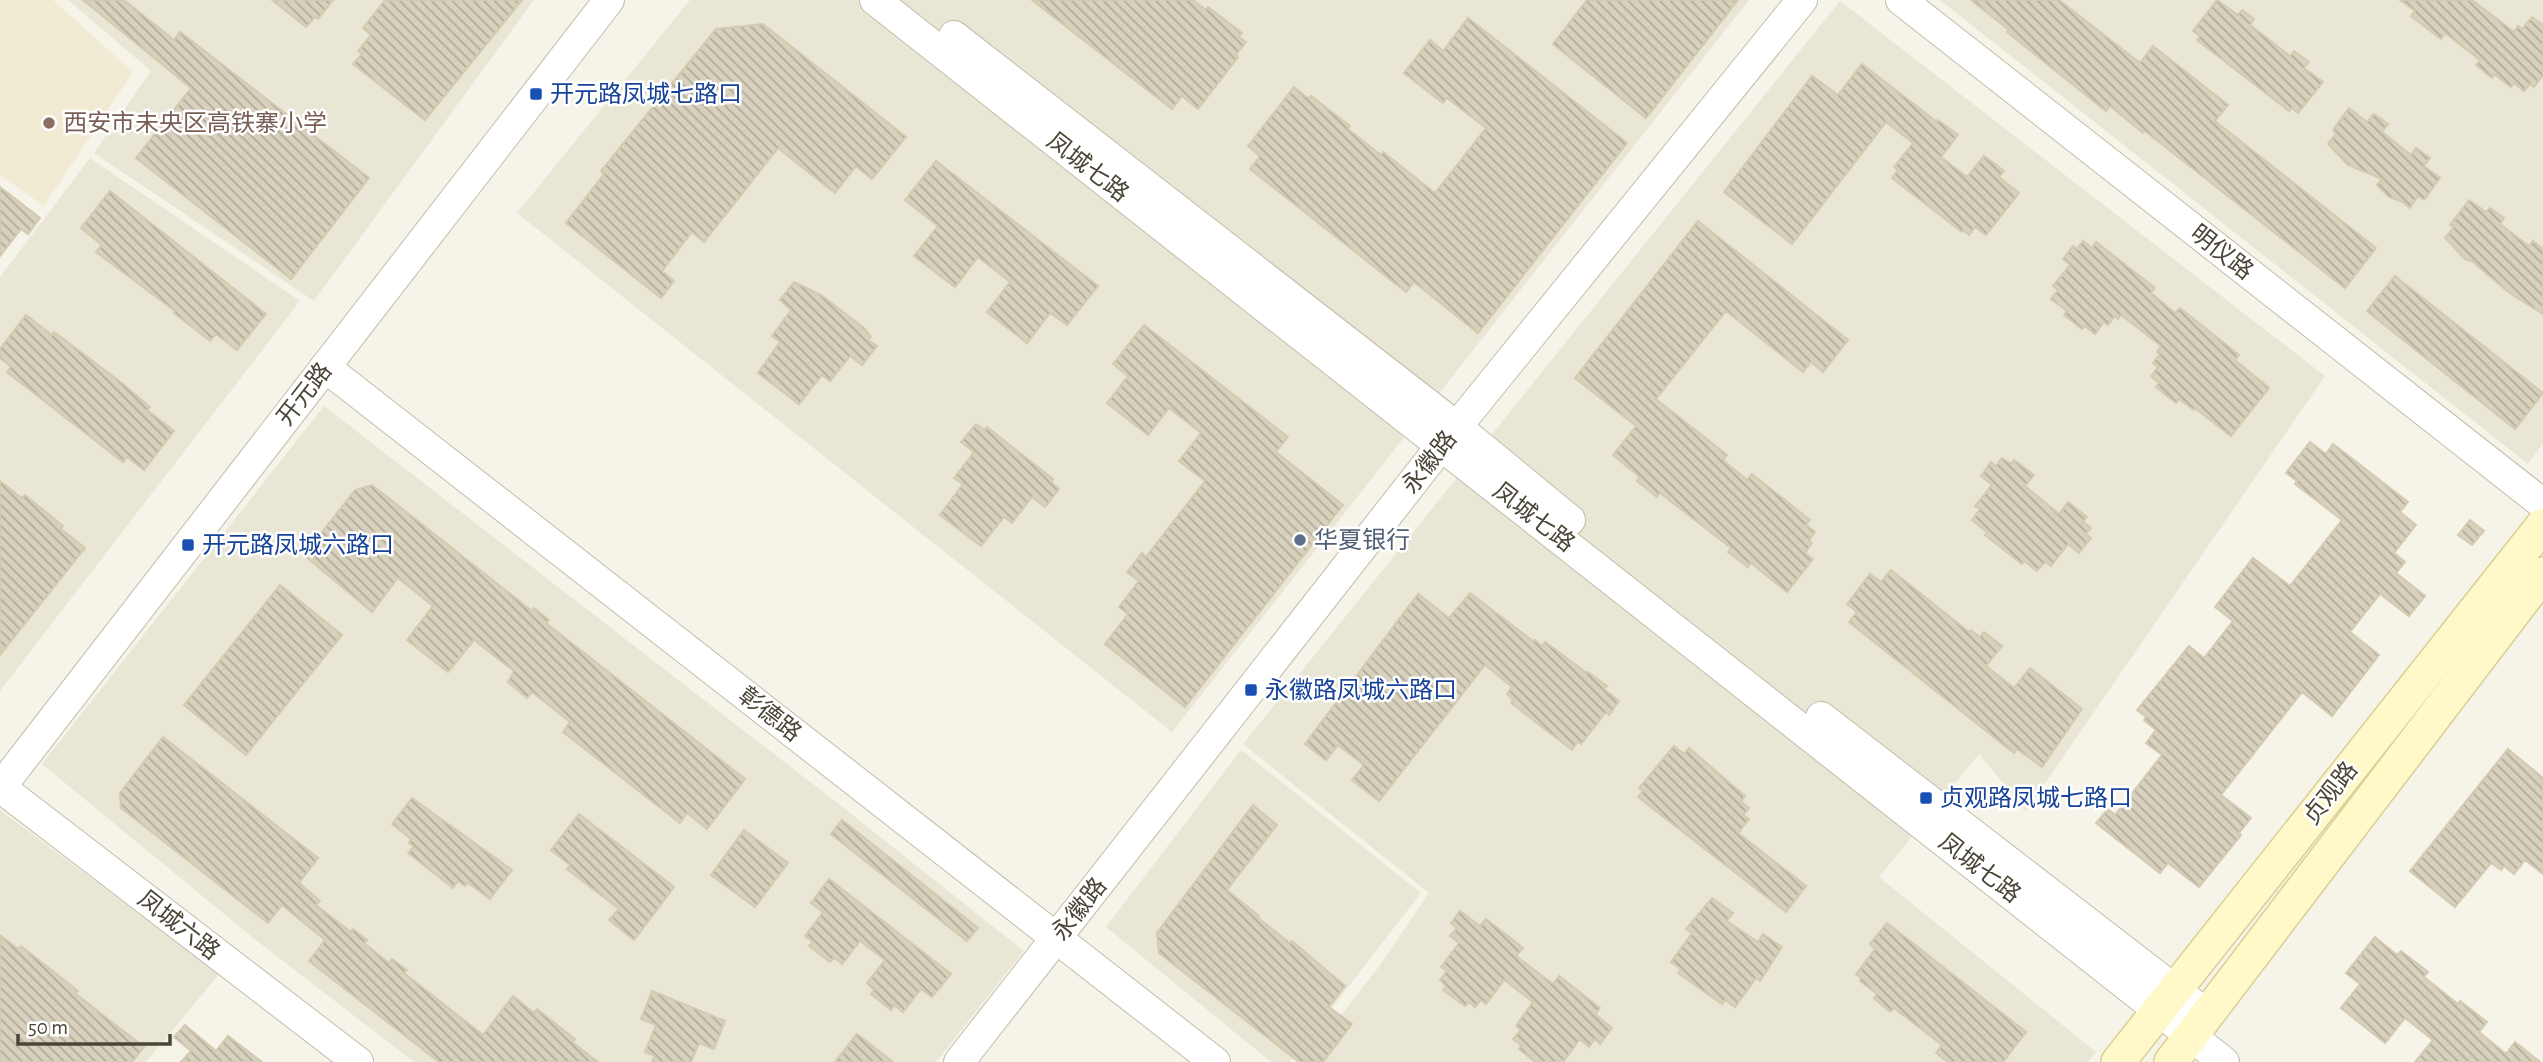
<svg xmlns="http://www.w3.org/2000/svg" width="2543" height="1062" viewBox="0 0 2543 1062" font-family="'Alegreya Sans','Noto Sans SC',sans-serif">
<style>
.residential{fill:#eae6d6}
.education{fill:#f0ebd2}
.building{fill:url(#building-back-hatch);stroke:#d4cab0;stroke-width:2}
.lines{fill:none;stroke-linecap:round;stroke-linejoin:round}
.tertiary-casing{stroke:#c2bdaa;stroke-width:32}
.secondary-casing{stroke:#dacf95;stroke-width:36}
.tertiary{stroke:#fff;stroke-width:30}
.secondary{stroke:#fff8c9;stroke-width:33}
.transit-dot{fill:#1a4fb4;stroke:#fff;stroke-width:2.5}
.education-dot{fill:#8d6e63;stroke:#fff;stroke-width:2.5}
.service-dot{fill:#5c6f8a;stroke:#fff;stroke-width:2.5}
.labels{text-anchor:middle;stroke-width:5;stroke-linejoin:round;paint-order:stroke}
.transit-label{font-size:24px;fill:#164399;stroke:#fff;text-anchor:start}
.education-label{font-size:24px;fill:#785e54;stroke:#fff;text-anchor:start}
.street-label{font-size:24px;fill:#4a4536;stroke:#fff}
.service-label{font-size:24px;fill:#4e5e75;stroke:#fff;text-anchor:start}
</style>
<defs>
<pattern id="building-back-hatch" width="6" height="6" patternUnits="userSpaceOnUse" patternTransform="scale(1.75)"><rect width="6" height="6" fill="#d8d1bd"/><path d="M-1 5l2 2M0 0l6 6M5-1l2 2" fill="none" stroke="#b1ab9a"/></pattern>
</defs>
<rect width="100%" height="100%" fill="#f6f3e9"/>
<!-- residential -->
<g class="residential">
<polygon points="68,0 534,0 314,301 94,153 151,71"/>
<polygon points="690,0 1749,0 1172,732 517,213"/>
<polygon points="1940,0 2543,0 2543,443 2528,464"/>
<polygon points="1840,1 2325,376 2026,811 1979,754 1879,877 2096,1052 2088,1062 1304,1062 1378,968 1429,893 1243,744"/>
<polygon points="90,158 300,301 0,691 0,277"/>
<polygon points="324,406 840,805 1024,951 936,1062 414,1062 257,941 42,764"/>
<polygon points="1241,750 1421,893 1290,1062 1271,1062 1106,927"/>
<polygon points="0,810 219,974 146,1062 0,1062"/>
</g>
<!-- education -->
<polygon class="education" points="0,0 53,0 133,72 44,206 0,175"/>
<!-- building -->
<g class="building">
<polygon points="83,0 124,0 174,40 180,32 369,178 291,279 136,158 191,88"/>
<polygon points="272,0 333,0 318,19 315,17 306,27"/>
<polygon points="385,0 522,0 425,120 353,64 362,54 358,51 371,35 363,28"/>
<polygon points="1032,0 1193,0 1206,10 1208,7 1242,33 1239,37 1246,42 1236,55 1238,57 1198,109 1182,96 1172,109"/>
<polygon points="1587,0 1738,0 1646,118 1553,44"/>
<polygon points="1971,0 2059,0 2140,63 2153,46 2228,105 2215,121 2376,248 2345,288 2145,131 2143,133 2110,106 2106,111 2007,32 2009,30"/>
<polygon points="2217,0 2238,15 2242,10 2254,19 2250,25 2290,56 2294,51 2309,62 2304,68 2323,82 2298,113 2292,108 2289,111 2197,40 2200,36 2193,31"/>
<polygon points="2400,0 2472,0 2514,32 2518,26 2522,29 2532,17 2543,25 2543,75 2534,87 2530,84 2524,91 2514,83 2511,87 2494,74 2492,78 2476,65 2480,60 2445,33 2441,39 2411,16 2415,11"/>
<polygon points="1468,18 1627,143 1478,333 1414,282 1406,292 1250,169 1260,156 1248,146 1294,87 1309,99 1311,96 1350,126 1348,129 1381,155 1383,152 1435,193 1486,128 1447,98 1443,103 1404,73 1430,40 1443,51"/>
<polygon points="763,24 906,137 872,179 856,166 835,193 778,148 704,242 692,232 662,271 674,281 661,298 566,223 604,174 601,171 716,29"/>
<polygon points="1862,64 1937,122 1938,120 1958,135 1941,157 1967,177 1984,156 2004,171 1999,177 2019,193 1986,235 1975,227 1969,235 1963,230 1962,232 1892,178 1898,170 1894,167 1913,143 1886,122 1792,244 1724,192 1812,76 1838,95"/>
<polygon points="2349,108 2367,122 2374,114 2388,124 2382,132 2411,155 2416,148 2430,158 2424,166 2440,178 2424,200 2418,196 2410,208 2403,202 2389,197 2377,185 2382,179 2348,165 2328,144 2336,133 2333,130"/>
<polygon points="936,161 1098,286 1067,325 1050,313 1027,343 987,312 1010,282 978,257 955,287 914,256 938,226 905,200"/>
<polygon points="0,187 40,218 28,234 21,229 0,256"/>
<polygon points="110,191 266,314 237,350 216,334 210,341 174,313 175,311 96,252 102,245 81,228"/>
<polygon points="2469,200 2486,212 2490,208 2504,218 2500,224 2529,246 2533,241 2543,249 2543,314 2508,292 2472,261 2465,259 2445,238 2454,227 2450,225"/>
<polygon points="1698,221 1848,340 1823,372 1811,362 1803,372 1726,311 1656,399 1727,455 1723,460 1747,480 1752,474 1810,520 1806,525 1815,532 1809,540 1812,543 1805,553 1813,559 1787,592 1751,563 1748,567 1728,552 1731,548 1660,493 1657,497 1637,481 1640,477 1613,455 1636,426 1575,378"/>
<polygon points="2083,241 2092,248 2096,242 2155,288 2151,293 2175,313 2180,308 2239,355 2235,360 2269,388 2231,436 2196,409 2194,410 2179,399 2176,403 2156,387 2159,383 2151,376 2158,367 2153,363 2160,354 2157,352 2161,346 2121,315 2118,319 2115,316 2108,325 2104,322 2095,334 2085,326 2082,329 2064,315 2067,311 2051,299 2058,290 2053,286 2070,265 2063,259 2073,246 2077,249"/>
<polygon points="2395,276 2543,393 2515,429 2367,311"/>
<polygon points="794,282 821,295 864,328 871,337 868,340 877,346 862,365 850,356 830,381 822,375 799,404 758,373 780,342 772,336 791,310 780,300"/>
<polygon points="26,315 52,335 54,332 122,383 150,407 147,410 174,431 144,470 127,457 123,462 7,372 11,367 0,358 0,349"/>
<polygon points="1144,325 1288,437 1276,452 1343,505 1185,707 1105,644 1128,614 1119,607 1139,581 1127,572 1142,553 1146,557 1205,481 1179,461 1201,433 1169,408 1148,435 1107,403 1128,376 1113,364"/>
<polygon points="976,424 985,430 987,427 1053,479 1051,482 1059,489 1045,507 1032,497 1012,523 1004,517 981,546 940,515 963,484 954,478 974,452 961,442"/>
<polygon points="2310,442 2326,454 2333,444 2408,502 2400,512 2416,525 2394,553 2405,562 2396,573 2425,596 2409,616 2380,594 2350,632 2379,655 2332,716 2302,692 2221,795 2251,818 2239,833 2241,835 2199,887 2168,863 2160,873 2096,823 2108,809 2115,815 2162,755 2146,743 2156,730 2144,720 2146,717 2137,710 2189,646 2204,658 2233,621 2215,607 2253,558 2290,586 2342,520 2295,484 2297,481 2286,473"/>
<polygon points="2002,458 2011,464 2014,460 2034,475 2025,486 2059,514 2068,502 2087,517 2083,522 2091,528 2086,534 2091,538 2079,553 2068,544 2051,566 2045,562 2037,571 2024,561 2022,564 1985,535 1987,532 1972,520 1980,509 1975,506 1992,485 1981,476 1991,462 1996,466"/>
<polygon points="0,481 22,498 25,495 63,526 61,529 85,548 0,655"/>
<polygon points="372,485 532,611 534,608 549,620 546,623 745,779 707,829 687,813 680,823 563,732 570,722 532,692 527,698 508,682 514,671 474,640 448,672 407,640 433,606 398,578 372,612 304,555 355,490"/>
<polygon points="2470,520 2484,531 2472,545 2458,535"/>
<polygon points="1891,570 1969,632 1971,630 1980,637 1984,632 2002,646 1986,666 2014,688 2030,668 2082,709 2042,767 2017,749 2014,753 1849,622 1857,612 1847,604 1870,574 1881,582"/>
<polygon points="280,585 342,635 246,755 184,705"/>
<polygon points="1470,593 1534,642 1535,640 1542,646 1545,642 1587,673 1588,672 1607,686 1604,689 1619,701 1609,715 1606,712 1581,744 1578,741 1572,750 1511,703 1513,700 1507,694 1512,687 1485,665 1379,801 1352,780 1364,765 1338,745 1326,760 1305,744 1418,594 1449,618"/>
<polygon points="163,737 318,858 299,883 320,901 316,905 351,932 353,929 367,940 364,943 389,963 392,959 407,970 404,973 483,1035 513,996 534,1013 537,1009 575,1039 572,1042 598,1062 439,1062 309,961 325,940 282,905 268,923 121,808 120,793"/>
<polygon points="1674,746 1684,754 1689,748 1745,796 1741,802 1749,808 1743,815 1749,819 1738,833 1806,886 1786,912 1638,797 1643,791 1639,788"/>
<polygon points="2508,749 2543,778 2543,874 2525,860 2514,874 2504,866 2501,870 2491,863 2455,907 2410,871"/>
<polygon points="412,798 512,870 490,899 467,882 465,886 458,881 453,888 408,853 414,847 409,843 411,839 392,824"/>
<polygon points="1253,805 1277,825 1227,890 1259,916 1258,918 1290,943 1292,941 1345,986 1329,1007 1352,1024 1323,1062 1299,1062 1159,953 1157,933"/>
<polygon points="579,814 674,887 634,940 609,920 619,909 567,869 570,865 551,850"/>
<polygon points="842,820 978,928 967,941 831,834"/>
<polygon points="744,830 788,863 755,907 711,875"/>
<polygon points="829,879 951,974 932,997 921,989 903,1012 894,1005 891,1010 871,994 874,990 867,983 885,960 860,941 842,964 834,958 830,962 809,946 813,942 805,936 823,912 811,903"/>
<polygon points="1712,898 1733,913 1727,921 1758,942 1763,934 1782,947 1760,981 1756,978 1735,1007 1725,1000 1722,1004 1678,973 1681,969 1671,962 1692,933 1686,929"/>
<polygon points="1460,911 1480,926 1486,919 1523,948 1516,956 1553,984 1559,976 1600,1008 1595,1014 1612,1028 1600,1044 1595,1039 1589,1047 1580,1039 1563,1062 1535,1062 1519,1049 1521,1045 1513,1039 1521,1030 1516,1026 1533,1002 1504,980 1486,1004 1481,1000 1475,1007 1469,1002 1465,1006 1443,990 1446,986 1440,980 1447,971 1441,967 1459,943 1450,936 1457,928 1451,923"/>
<polygon points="1887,923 2026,1032 2003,1062 1948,1062 1936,1053 1942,1045 1894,1008 1890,1012 1874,998 1877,994 1860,981 1861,978 1856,974 1875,949 1870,944"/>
<polygon points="0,935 18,949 21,946 78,991 76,994 144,1047 132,1062 0,1062"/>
<polygon points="2375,937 2397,955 2401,951 2428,972 2424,977 2458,1004 2460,1001 2487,1022 2479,1032 2506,1054 2515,1042 2540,1062 2415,1062 2433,1040 2405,1018 2385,1043 2341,1008 2360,984 2346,973"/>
<polygon points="652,991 725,1021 714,1049 699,1043 691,1062 652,1062 655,1056 645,1052 656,1025 641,1019"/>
<polygon points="185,1025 216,1051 228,1036 262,1062 181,1062 191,1051 174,1037"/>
<polygon points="857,1034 893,1062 835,1062"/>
</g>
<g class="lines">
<!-- tertiary casing -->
<g class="tertiary-casing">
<g id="tertiary">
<polyline points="875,0 2224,1062"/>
<polyline points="1901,0 2543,504"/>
<polyline points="954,36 1457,427 1570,520"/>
<polyline points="325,367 1215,1062"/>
<polyline points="1821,717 2206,1014"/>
<polyline points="0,787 358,1062"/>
<polyline points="0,788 609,0"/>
<polyline points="959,1062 1442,445 1802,0"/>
</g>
</g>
<!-- secondary casing -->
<g class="secondary-casing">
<g id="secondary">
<polyline points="2118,1062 2543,525"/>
<polyline points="2171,1062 2543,574"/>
</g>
</g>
<!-- tertiary -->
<use href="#tertiary" class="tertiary"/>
<!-- secondary -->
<use href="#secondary" class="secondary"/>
</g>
<!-- markers -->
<g class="transit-dot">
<rect x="529" y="87" width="14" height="14" rx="3.5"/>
<rect x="181" y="538" width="14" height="14" rx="3.5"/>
<rect x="1244" y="683" width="14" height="14" rx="3.5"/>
<rect x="1919" y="791" width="14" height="14" rx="3.5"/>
</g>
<circle class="education-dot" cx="49" cy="123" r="7"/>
<circle class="service-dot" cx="1300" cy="540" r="7"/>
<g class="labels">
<!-- transit labels -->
<g class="transit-label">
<text x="550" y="102">开元路凤城七路口</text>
<text x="202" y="553">开元路凤城六路口</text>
<text x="1265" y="698">永徽路凤城六路口</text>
<text x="1940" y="806">贞观路凤城七路口</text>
</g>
<!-- education labels -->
<g class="education-label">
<text x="63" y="131">西安市未央区高铁寨小学</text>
</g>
<!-- street labels -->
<g class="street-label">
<text transform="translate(1088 167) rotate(38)" y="8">凤城七路</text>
<text transform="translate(2222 252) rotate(38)" y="8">明仪路</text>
<text transform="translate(304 394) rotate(-52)" y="8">开元路</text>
<text transform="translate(1429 462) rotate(-52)" y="8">永徽路</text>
<text transform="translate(1534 517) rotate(38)" y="8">凤城七路</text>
<text transform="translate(770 714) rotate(38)" y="8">彰德路</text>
<text transform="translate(2330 793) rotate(-52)" y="8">贞观路</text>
<text transform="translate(1980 868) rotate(38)" y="8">凤城七路</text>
<text transform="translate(1079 909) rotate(-52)" y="8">永徽路</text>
<text transform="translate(179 925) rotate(38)" y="8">凤城六路</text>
</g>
<!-- service labels -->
<g class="service-label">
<text x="1314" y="548">华夏银行</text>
</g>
</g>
<!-- scale -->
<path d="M18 1034v10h152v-10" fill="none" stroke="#4a4536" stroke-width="3.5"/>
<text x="28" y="1034" font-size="21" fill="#4a4536" stroke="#ffffff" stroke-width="5" paint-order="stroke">50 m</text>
</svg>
